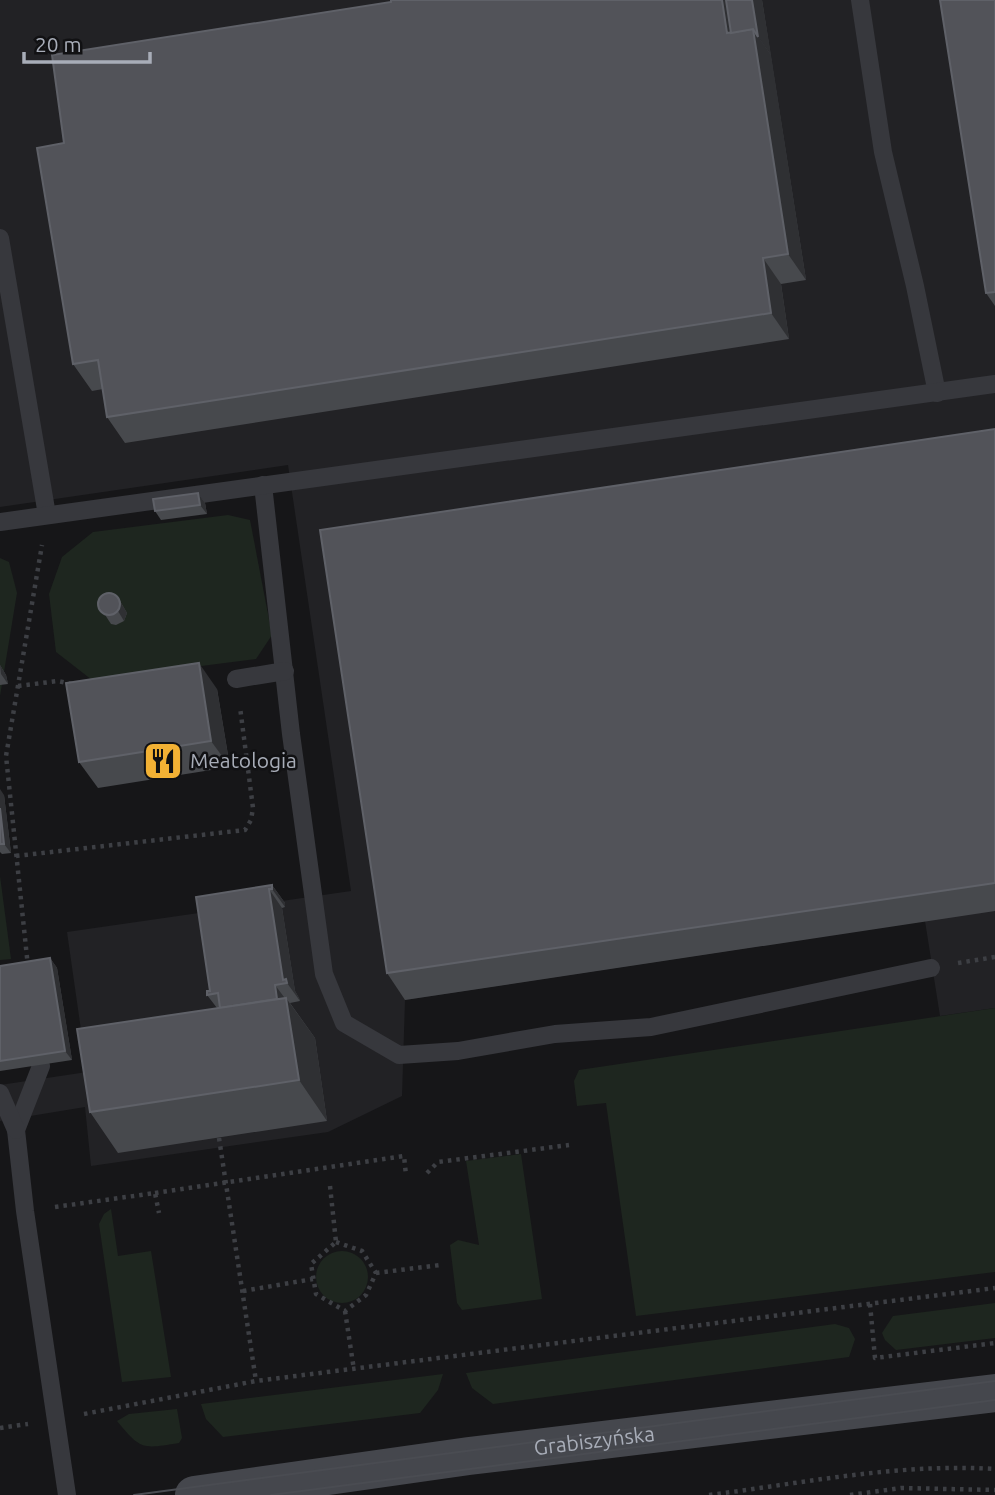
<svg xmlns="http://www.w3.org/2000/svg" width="995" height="1495" viewBox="0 0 995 1495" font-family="Ubuntu,sans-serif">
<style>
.built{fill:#222225}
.green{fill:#1e261f}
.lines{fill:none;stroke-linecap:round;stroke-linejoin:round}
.path{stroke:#3d3f44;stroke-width:4.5;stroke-dasharray:3.5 5;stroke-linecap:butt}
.service{stroke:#37383d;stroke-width:18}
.secondary{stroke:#45474d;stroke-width:38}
.tram{stroke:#4a4c52;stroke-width:2}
.wall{fill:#47494d}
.shaded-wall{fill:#2f3033}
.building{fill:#525359;stroke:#5f6168;stroke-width:2}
.labels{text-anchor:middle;stroke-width:5;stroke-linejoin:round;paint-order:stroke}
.poi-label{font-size:21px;fill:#a8adb8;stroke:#111113;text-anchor:start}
.street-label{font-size:21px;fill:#a8adb8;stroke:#111113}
</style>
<rect width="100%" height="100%" fill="#161618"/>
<!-- built -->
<polygon class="built" points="0,0 995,0 995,1008 940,1016 925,921 405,1000 402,1096 328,1132 91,1166 85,1107 0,1121 0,1085 87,1072 67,932 351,891 288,465 0,507"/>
<!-- green -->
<g class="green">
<polygon points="228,515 250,520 272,635 256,659 92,680 56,652 49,594 62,557 93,532"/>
<polygon points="0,558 9,562 17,593 0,696"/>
<polygon points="0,876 11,959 0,960"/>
<polygon points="995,1008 995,1272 636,1316 606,1103 577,1106 574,1081 579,1070"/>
<polygon points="521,1154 542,1299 462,1310 457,1303 450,1245 458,1240 479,1245 466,1161"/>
<polygon points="111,1209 118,1256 151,1251 171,1377 122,1382 99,1224 104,1214"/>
<circle cx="342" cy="1277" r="26"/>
<polygon points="995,1303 995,1338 896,1350 885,1340 882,1333 893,1316"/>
<polygon points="835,1324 849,1328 855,1339 849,1357 493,1404 472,1388 466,1373"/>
<polygon points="443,1374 438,1390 420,1413 223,1437 206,1419 201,1404"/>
<path d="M177,1409L182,1438L179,1443C142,1449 141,1450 117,1421L129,1414Z"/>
</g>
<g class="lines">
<!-- path -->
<g class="path">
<polyline points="18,686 58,681 72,684"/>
<polyline points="16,856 245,830 251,820 253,808 240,707"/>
<polyline points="958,963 995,957"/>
<polyline points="28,967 6,756 42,545"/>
<polyline points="219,1138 256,1381"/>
<polyline points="427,1173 438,1162 569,1145"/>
<polyline points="330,1186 336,1242"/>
<polyline points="155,1193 404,1156 406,1175"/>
<polyline points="55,1207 155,1193 159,1213"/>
<polygon points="336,1242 362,1251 376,1273 366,1295 345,1311 316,1294 311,1264"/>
<polyline points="376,1273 440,1265"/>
<polyline points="243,1291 313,1279"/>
<polyline points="870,1304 875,1358 995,1343"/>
<polyline points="345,1311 354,1370"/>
<polyline points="84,1414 256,1381 995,1288"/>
<polyline points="0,1428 28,1424"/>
<path d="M709,1495C804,1483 899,1463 995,1469"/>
<polyline points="850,1495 901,1488 995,1490"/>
</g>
<!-- service -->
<g class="service">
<polyline points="860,0 883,152 915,286 937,393"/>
<polyline points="0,238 47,515"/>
<polyline points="263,485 291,734 324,974 344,1023 399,1055 458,1051 555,1034 651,1027 931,968"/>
<polyline points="0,522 995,384"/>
<polyline points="236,679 285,671"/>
<polyline points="41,1066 16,1130 25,1211 67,1495"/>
<polyline points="0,1093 16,1130"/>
</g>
<!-- secondary -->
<path class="secondary" id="s1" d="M194,1495L469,1456L995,1393"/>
<!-- tram -->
<g class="tram">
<polyline points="134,1495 995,1381"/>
<polyline points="271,1495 995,1400"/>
</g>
</g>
<!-- wall -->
<g class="wall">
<polygon points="762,0 806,280 781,284 789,339 125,443 107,417 103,389 92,391 73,364 64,143"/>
<polygon points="995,292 995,306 986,293"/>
<polygon points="995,429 995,911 405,1000 387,973"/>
<polygon points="198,493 205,503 207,514 161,520 155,511"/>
<polygon points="117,596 127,613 124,621 116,625 111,624 98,604"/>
<polygon points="0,665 6,675 8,684 0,685"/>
<polygon points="217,689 230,767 98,788 79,762"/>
<polygon points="4,795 11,853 2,854 0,852 0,844"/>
<polygon points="272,885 285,903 285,907 282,908 295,991 299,998 300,1001 290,1003 315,1038 327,1121 118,1153 90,1112 217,1008 207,995"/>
<polygon points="50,958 57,968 72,1060 0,1071 0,966"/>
</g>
<!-- shaded-wall -->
<g class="shaded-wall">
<polygon points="722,0 729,0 742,39 727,33"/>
<polygon points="752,0 762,0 771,55 758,37"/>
<polygon points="753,29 771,55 806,280 788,254"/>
<polygon points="763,258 781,284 789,339 771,313"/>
<polygon points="198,493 205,503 207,514 200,505"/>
<polygon points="117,596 127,613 124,621 118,611"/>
<polygon points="199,663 217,689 230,767 211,741"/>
<polygon points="0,665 6,675 8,684 1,674"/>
<polygon points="0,789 4,795 11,853 4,844 0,808"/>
<polygon points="272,885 285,903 285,907 272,889"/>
<polygon points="269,889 282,908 295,991 299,998 300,1001 287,983 283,980"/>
<polygon points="50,958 57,968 72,1060 65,1051"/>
<polygon points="275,985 287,1001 286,998 315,1038 327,1121 299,1080 281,1023"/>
</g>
<!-- building -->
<g class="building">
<polygon points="391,0 722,0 727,33 753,29 788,254 763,258 771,313 107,417 98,360 73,364 37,148 64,143 52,55 391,2"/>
<polygon points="726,0 752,0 758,37 753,29 731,33"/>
<polygon points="940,0 995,0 995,292 986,293"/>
<polygon points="995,429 995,883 387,973 320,530"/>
<polygon points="198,493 200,505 155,511 153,499"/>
<circle cx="109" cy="604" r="11"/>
<polygon points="199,663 211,741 79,762 66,683"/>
<polygon points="0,808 4,844 0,844"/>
<polygon points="272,885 272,889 269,889 283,980 286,979 287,983 275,985 277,999 220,1008 218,993 207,995 207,991 210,991 196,897"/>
<polygon points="50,958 65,1051 0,1061 0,966"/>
<polygon points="286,998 299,1080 90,1112 77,1029"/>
</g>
<!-- icons -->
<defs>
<g id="restaurant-square" transform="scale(2.0125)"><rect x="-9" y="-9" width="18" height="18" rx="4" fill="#f2b134" stroke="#111113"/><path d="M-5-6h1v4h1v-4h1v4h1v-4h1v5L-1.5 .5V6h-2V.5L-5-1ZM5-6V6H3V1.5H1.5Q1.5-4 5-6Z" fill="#111"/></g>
</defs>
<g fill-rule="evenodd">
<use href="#restaurant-square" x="163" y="761"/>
</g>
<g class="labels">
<!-- poi labels -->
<g class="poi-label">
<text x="190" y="768">Meatologia</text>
</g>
<!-- street labels -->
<g class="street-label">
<text dy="7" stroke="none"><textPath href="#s1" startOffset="404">Grabiszyńska</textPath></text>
</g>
</g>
<!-- scale -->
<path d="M24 52v10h126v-10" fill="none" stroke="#a8adb8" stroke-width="3.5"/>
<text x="35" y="52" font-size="21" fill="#a8adb8" stroke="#111113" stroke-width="5" paint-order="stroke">20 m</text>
</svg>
